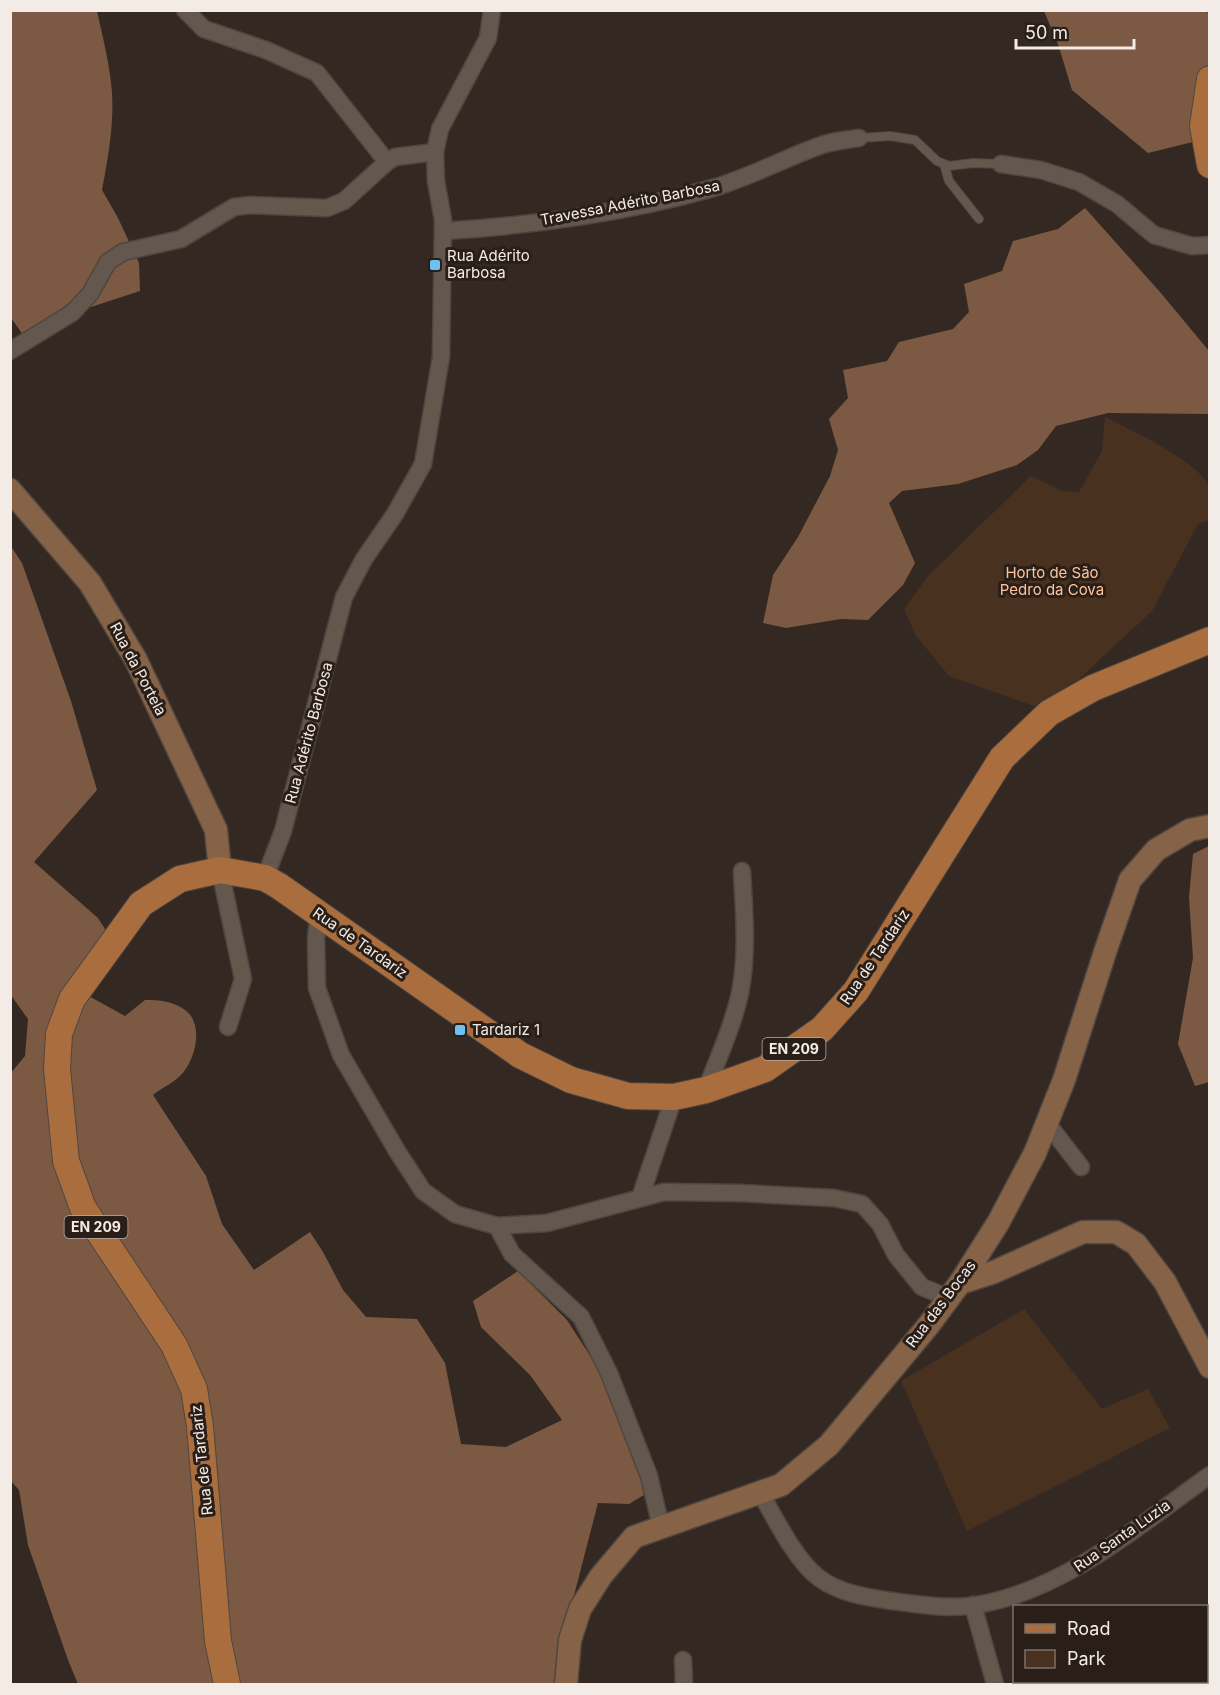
<svg xmlns="http://www.w3.org/2000/svg" width="1220" height="1695" viewBox="0 0 1220 1695" font-family="Inter,sans-serif">
<style>
.green{fill:#493120}
.forest{fill:#7b5942}
.lines{fill:none;stroke-linecap:round;stroke-linejoin:round}
.lane-casing{stroke:#504640;stroke-width:10}
.street-casing{stroke:#504640;stroke-width:19}
.secondary-casing{stroke:#504640;stroke-width:25}
.primary-casing{stroke:#504640;stroke-width:28}
.lane{stroke:#63574e;stroke-width:8}
.street{stroke:#63574e;stroke-width:16}
.secondary{stroke:#866346;stroke-width:22}
.primary{stroke:#aa6e3e;stroke-width:26}
.poi-dot{fill:#6dc2f3;stroke:#2a1f18;stroke-width:2}
.labels{text-anchor:middle;stroke-width:6;stroke-linejoin:round;paint-order:stroke}
.shield{fill:#2a1f18;stroke:#b7aea8;stroke-width:1.5}
.shield-label{font-size:14px;font-weight:bold;fill:#f3ebe6}
.street-label{font-size:15px;fill:#f3ebe6;stroke:#2a1f18}
.poi-label{font-size:15px;fill:#f3ebe6;stroke:#2a1f18;text-anchor:start}
.park-label{font-size:15px;fill:#ffc39b;stroke:#2a1f18}
</style>
<rect width="100%" height="100%" fill="#342922"/>
<!-- green -->
<g class="green">
<path d="M1105,417C1129,429 1202,463 1209,487C1212,497 1210,510 1209,520L1198,524L1152,611L1079,679L1034,706L949,676L916,636L904,609L927,577L1031,476L1062,491L1079,492L1102,451Z"/>
<polygon points="1024,1309 1102,1409 1148,1389 1170,1428 967,1531 901,1381"/>
</g>
<!-- forest -->
<g class="forest">
<polygon points="1200,10 1209,13 1209,138 1148,153 1072,90 1058,44 1044,11"/>
<path d="M11,11H97C103,38 110,65 112,93C114,125 108,158 102,190L118,218L139,263L140,291L91,307L72,301L24,336L11,318Z"/>
<polygon points="1085,208 1160,292 1209,351 1209,414 1108,413 1056,426 1038,450 1017,465 958,484 902,491 889,503 915,563 903,585 868,620 841,619 786,628 763,623 773,575 798,537 830,476 838,450 829,419 848,398 843,370 887,361 899,342 953,329 969,312 964,284 1002,271 1013,241 1058,229"/>
<path d="M10,545L22,563L71,701L97,790L34,862L98,918L108,934L76,989L125,1016L145,1000C160,1000 173,1001 185,1010C205,1024 195,1062 180,1076C172,1084 161,1088 153,1095L206,1176L222,1224L254,1270L310,1232L323,1252L343,1290L366,1317L417,1319L445,1363L461,1444L506,1447L562,1420L530,1375L481,1327L473,1301L518,1271L567,1320L598,1368L642,1470L644,1495L629,1504L598,1503L570,1611L565,1684H78L68,1660L28,1545L19,1490L11,1481L10,1074L25,1056L28,1019L10,994Z"/>
<polygon points="1209,846 1209,1082 1195,1086 1178,1044 1193,958 1189,897 1193,854"/>
</g>
<g class="lines">
<!-- lane casing -->
<g class="lane-casing">
<g id="lane">
<polyline points="859,138 890,136 915,140 937,161 949,166 973,163 1001,164"/>
<polyline points="944,164 949,181 979,219"/>
</g>
</g>
<!-- street casing -->
<g class="street-casing">
<g id="street">
<polyline points="185,10 204,29 266,50 317,73 387,162"/>
<polyline points="1001,164 1041,170 1079,182 1117,204 1154,235 1192,246 1210,245"/>
<path d="M443,231C531,226 629,212 713,188C750,177 783,159 819,146C831,141 846,140 859,138"/>
<polyline points="10,351 72,313 90,294 108,262 123,252 181,239 234,207 250,205 327,208 344,201 387,162 395,157 435,152"/>
<polyline points="220,870 243,979 228,1027"/>
<polyline points="265,878 283,831 344,597 364,559 395,514 423,464 441,357 443,220 436,181 435,152 440,129 488,38 492,10"/>
<polyline points="319,914 316,938 317,988 341,1055 397,1151 423,1191 455,1214 497,1226 547,1223 664,1192 740,1193 834,1198 862,1204 880,1224 896,1255 922,1287 949,1298"/>
<path d="M706,1090C718,1058 733,1026 740,993C748,953 744,912 742,871"/>
<polyline points="1047,1123 1081,1167"/>
<polyline points="640,1198 674,1097"/>
<polyline points="497,1226 512,1254 581,1317 609,1373 649,1476 661,1527"/>
<path d="M760,1492C775,1518 795,1560 819,1578C841,1594 866,1597 892,1601C921,1605 953,1610 982,1604C1067,1588 1141,1524 1210,1475"/>
<polyline points="973,1605 995,1684"/>
<polyline points="683,1660 684,1684"/>
<polyline points="1036,1684 1048,1682"/>
</g>
</g>
<!-- secondary casing -->
<g class="secondary-casing">
<g id="secondary">
<polyline points="10,490 90,583 136,660 216,830 220,870"/>
<polyline points="960,1283 994,1272 1083,1232 1116,1232 1136,1244 1165,1282 1210,1367"/>
<polyline points="566,1684 570,1640 580,1609 601,1576 634,1537 781,1485 829,1445 928,1326 960,1283 998,1223 1035,1153 1064,1080 1106,949 1130,880 1156,850 1190,830 1210,826"/>
</g>
</g>
<!-- primary casing -->
<g class="primary-casing">
<g id="primary">
<polyline points="1210,79 1203,126 1210,165"/>
<polyline points="227,1684 218,1641 200,1426 194,1389 174,1345 83,1208 66,1161 57,1069 59,1034 72,999 141,904 180,879 220,870 265,878 279,886 520,1055 571,1080 628,1096 674,1097 706,1090 765,1069 822,1029 856,991 1002,758 1049,713 1093,688 1210,640"/>
</g>
</g>
<!-- lane -->
<use href="#lane" class="lane"/>
<!-- street -->
<use href="#street" class="street"/>
<!-- secondary -->
<use href="#secondary" class="secondary"/>
<!-- primary -->
<use href="#primary" class="primary"/>
</g>
<!-- markers -->
<g class="poi-dot">
<rect x="429" y="259" width="12" height="12" rx="3"/>
<rect x="454" y="1024" width="12" height="12" rx="3"/>
</g>
<g class="labels">
<!-- shield labels -->
<g class="shield">
<rect x="762.5" y="1038" width="63" height="22" rx="4.5"/>
<rect x="64.5" y="1216" width="63" height="22" rx="4.5"/>
</g>
<g class="shield-label">
<text x="794" y="1054">EN 209</text>
<text x="96" y="1232">EN 209</text>
</g>
<!-- street labels -->
<g class="street-label">
<text transform="translate(630 203) rotate(-11)" y="5">Travessa Adérito Barbosa</text>
<text transform="translate(138 669) rotate(62)" y="5">Rua da Portela</text>
<text transform="translate(309 733) rotate(-75)" y="5">Rua Adérito Barbosa</text>
<text transform="translate(360 943) rotate(35)" y="5">Rua de Tardariz</text>
<text transform="translate(875 957) rotate(-56)" y="5">Rua de Tardariz</text>
<text transform="translate(941 1304) rotate(-53)" y="5">Rua das Bocas</text>
<text transform="translate(202 1460) rotate(-96)" y="5">Rua de Tardariz</text>
<text transform="translate(1122 1536) rotate(-35)" y="5">Rua Santa Luzia</text>
</g>
<!-- poi labels -->
<g class="poi-label">
<text x="447" y="261">Rua Adérito<tspan x="447" dy="17">Barbosa</tspan></text>
<text x="472" y="1035">Tardariz 1</text>
</g>
<!-- park labels -->
<g class="park-label">
<text x="1052" y="578">Horto de São<tspan x="1052" dy="17">Pedro da Cova</tspan></text>
</g>
</g>
<!-- border -->
<rect width="1220" height="1695" fill="none" stroke="#f3ebe6" stroke-width="24"/>
<!-- legend -->
<rect x="1013" y="1605" width="195" height="78" fill="#2a1f18" stroke="#7a716a" stroke-width="1.5"/>
<rect x="1025" y="1624" width="30" height="9" fill="#aa6e3e" stroke="#7a716a" stroke-width="1.5"/>
<text x="1067" y="1635" font-size="18" fill="#f3ebe6">Road</text>
<rect x="1025" y="1650" width="30" height="18" fill="#493120" stroke="#7a716a" stroke-width="1.5"/>
<text x="1067" y="1665" font-size="18" fill="#f3ebe6">Park</text>
<!-- scale -->
<path d="M1016 39v9h118v-9" fill="none" stroke="#f3ebe6" stroke-width="3"/>
<text x="1025" y="39" font-size="18" fill="#f3ebe6" stroke="#2a1f18" stroke-width="4.5" paint-order="stroke">50 m</text>
</svg>
